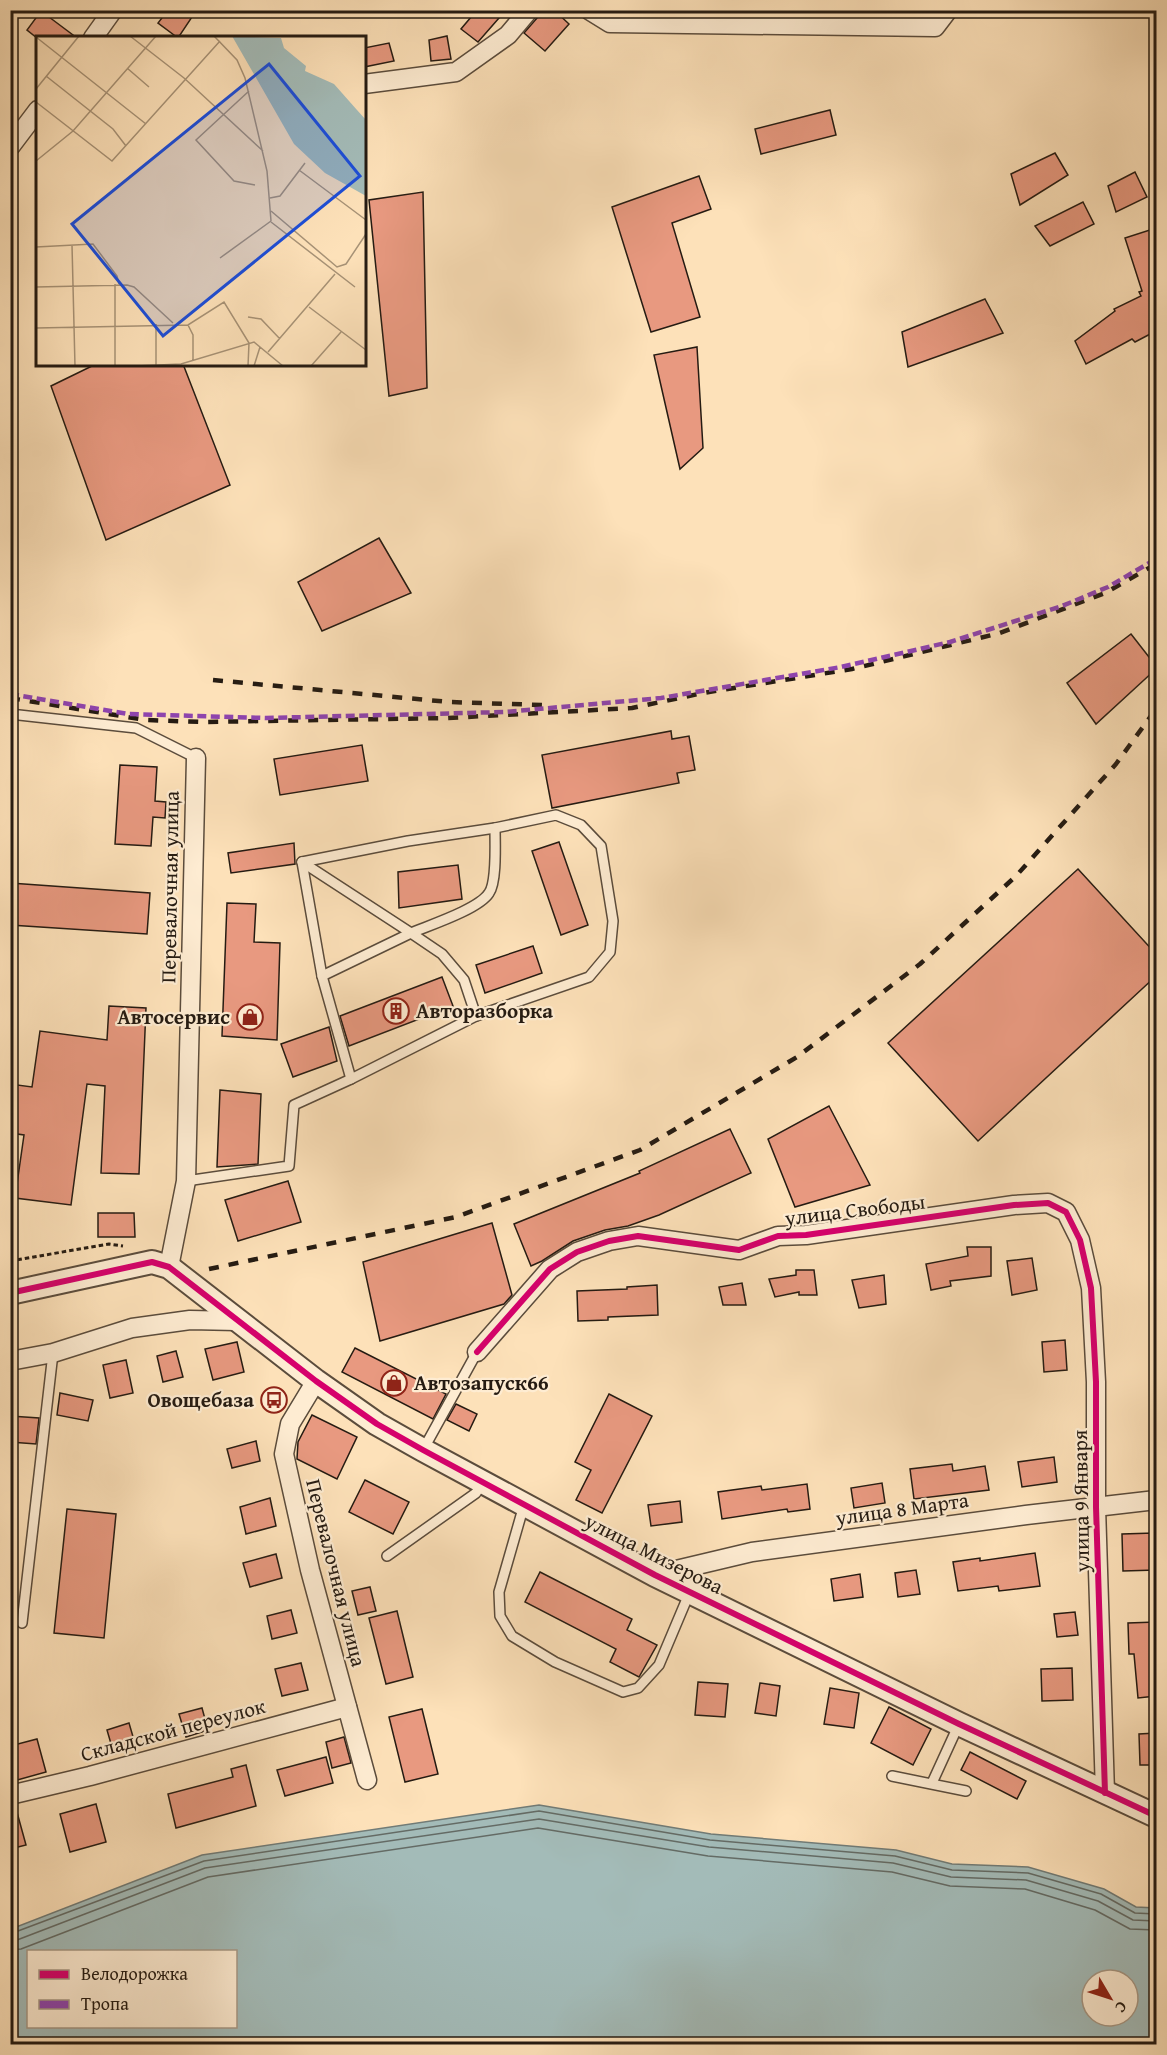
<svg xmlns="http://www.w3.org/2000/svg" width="1167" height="2055" viewBox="0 0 1167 2055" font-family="'Gentium Book Plus',serif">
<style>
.water{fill:#a3bbb8;stroke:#717b76;stroke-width:1.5;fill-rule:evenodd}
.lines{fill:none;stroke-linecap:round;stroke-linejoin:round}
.shore{stroke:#646b65;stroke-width:1.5}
.building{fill:#e89980;stroke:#251b12;stroke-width:1.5}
.service-casing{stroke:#5b4c3c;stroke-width:12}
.minor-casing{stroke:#5b4c3c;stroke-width:21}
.tertiary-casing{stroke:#5b4c3c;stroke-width:26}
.path{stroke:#251b12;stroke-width:3;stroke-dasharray:4.5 3;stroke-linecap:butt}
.service{stroke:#feecd2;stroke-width:9}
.minor{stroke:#feecd2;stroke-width:18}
.tertiary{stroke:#feecd2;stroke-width:22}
.rail{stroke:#251b12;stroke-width:4.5;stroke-dasharray:10 10;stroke-linecap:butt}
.quiet{stroke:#8e44ad;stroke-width:4.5;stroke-dasharray:9 4.5;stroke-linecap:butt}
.cycleway-casing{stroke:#feecd2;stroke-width:10}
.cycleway{stroke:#d6006c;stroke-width:6}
.labels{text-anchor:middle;stroke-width:4.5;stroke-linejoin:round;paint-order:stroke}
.street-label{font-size:21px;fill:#251b12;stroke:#feecd2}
.poi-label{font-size:21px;font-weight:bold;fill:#251b12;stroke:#feecd2;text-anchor:start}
.inset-road{fill:none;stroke:#a79276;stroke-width:1.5}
.view{fill:#1d4ed8;fill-opacity:0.15;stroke:#1d4ed8;stroke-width:3}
.inset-edge{fill:none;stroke:#251b12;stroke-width:3}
</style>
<rect width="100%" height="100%" fill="#fde1b9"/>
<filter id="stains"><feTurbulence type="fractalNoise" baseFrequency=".00333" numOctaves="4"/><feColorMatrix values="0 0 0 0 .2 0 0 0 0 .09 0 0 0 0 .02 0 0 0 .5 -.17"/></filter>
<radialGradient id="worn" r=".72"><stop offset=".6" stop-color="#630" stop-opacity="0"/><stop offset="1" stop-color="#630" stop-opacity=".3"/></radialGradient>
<!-- water -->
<path class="water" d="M539,1805L711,1834L896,1850L952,1864L1028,1867L1104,1889L1136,1907L1156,1908V2044H11V1929L202,1855ZM28,1952H236V2026H28ZM1092,1980H1128V2016H1092Z"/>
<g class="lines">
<!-- shore -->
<g class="shore">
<polyline points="10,1934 204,1861 539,1811 710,1840 895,1856 952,1870 1028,1873 1101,1894 1135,1913 1156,1914"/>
<polyline points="10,1941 17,1940 205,1868 539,1819 709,1847 893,1863 951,1877 1026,1880 1098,1901 1133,1920 1156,1921"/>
<polyline points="10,1950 21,1949 208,1877 538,1828 708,1856 892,1872 950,1886 1025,1889 1095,1910 1130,1929 1156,1930"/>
</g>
</g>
<!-- building -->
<g class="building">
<polygon points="168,10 182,10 192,17 178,38 158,23"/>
<polygon points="477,10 491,10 499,18 478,42 461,29"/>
<polygon points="540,10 554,10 569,24 545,51 524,33 538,17"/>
<polygon points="41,11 77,38 37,38 27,30"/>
<polygon points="447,36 451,59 431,61 429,40"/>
<polygon points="389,43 394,61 364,67 364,48"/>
<polygon points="830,110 836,135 761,154 755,129"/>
<polygon points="1055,153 1068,175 1020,205 1011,174"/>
<polygon points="1135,172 1147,197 1116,212 1108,186"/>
<polygon points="699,176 711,209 672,223 700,317 651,332 612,207"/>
<polygon points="423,192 427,388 389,396 369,200"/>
<polygon points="1083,202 1094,224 1050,246 1035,226"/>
<polygon points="1156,228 1156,331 1135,342 1132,339 1086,364 1075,341 1115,311 1114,309 1141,296 1139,292 1142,291 1125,238"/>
<polygon points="985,299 1003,333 908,367 902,332"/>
<polygon points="697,347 703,448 680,469 654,355"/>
<polygon points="96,364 183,364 230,485 106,540 51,386"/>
<polygon points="379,538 411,593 322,631 298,582"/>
<polygon points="1131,634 1156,666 1156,669 1096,724 1067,683"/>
<polygon points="671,731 672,739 689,736 695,770 677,773 679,783 552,808 542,755"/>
<polygon points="362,745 368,781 280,795 274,759"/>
<polygon points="120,765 157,767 155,801 166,802 165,818 153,817 151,846 115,844"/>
<polygon points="559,842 588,925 561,935 532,851"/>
<polygon points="294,843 295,864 231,873 228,853"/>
<polygon points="458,865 462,899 399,908 398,872"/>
<polygon points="1078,869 1156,954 1156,976 978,1141 888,1043"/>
<polygon points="10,883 150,893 147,934 10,925"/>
<polygon points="227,903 256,904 254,942 280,943 277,1040 222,1036"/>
<polygon points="533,946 542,973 485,993 476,965"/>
<polygon points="442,977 453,1006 349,1046 340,1016"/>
<polygon points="109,1006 146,1008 139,1174 101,1173 105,1086 87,1084 71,1205 15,1198 24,1135 10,1133 10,1084 32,1087 40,1031 107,1040"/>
<polygon points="329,1027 337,1061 293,1077 281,1044"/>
<polygon points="220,1090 261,1094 258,1164 217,1167"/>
<polygon points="829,1106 870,1185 795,1207 768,1139"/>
<polygon points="730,1129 751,1173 659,1215 628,1226 605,1230 573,1241 542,1261 531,1266 514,1224 640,1173 639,1171"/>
<polygon points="288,1181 301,1222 238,1241 225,1200"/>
<polygon points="98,1213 134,1213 135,1237 98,1237"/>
<polygon points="492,1223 512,1295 504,1304 380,1341 363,1262"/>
<polygon points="967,1247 991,1247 991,1276 950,1281 951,1286 931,1290 926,1264 968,1256"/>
<polygon points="1032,1258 1037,1290 1012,1295 1007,1261"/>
<polygon points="796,1270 814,1270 817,1295 799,1295 799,1292 775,1297 769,1279 796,1275"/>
<polygon points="884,1275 886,1304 859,1308 852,1280"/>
<polygon points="742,1283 746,1305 723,1305 719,1287"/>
<polygon points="657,1285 658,1315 608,1317 608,1320 578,1321 577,1291 627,1289 627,1287"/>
<polygon points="1065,1340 1067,1370 1044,1372 1042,1342"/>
<polygon points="237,1342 244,1372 213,1380 205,1349"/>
<polygon points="355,1348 446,1394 433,1419 342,1372"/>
<polygon points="176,1351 183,1377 163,1382 157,1356"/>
<polygon points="126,1360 133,1393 110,1398 103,1365"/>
<polygon points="60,1393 93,1400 88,1421 57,1415"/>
<polygon points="609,1394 652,1416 602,1513 576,1500 591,1470 575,1462"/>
<polygon points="456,1404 477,1414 469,1431 447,1420"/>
<polygon points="312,1415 357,1437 337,1479 297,1459 298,1442"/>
<polygon points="10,1416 39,1418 36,1444 10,1442"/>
<polygon points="256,1441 260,1461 232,1468 227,1449"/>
<polygon points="1054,1457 1057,1482 1022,1487 1018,1462"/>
<polygon points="952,1464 953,1471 985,1466 989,1490 914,1499 910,1469"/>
<polygon points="365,1480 409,1502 393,1534 349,1512"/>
<polygon points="882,1483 885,1503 854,1508 851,1488"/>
<polygon points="807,1484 810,1509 788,1512 787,1509 722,1519 718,1492 761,1486 762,1490"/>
<polygon points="270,1498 276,1526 246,1534 240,1507"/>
<polygon points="680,1501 682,1522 651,1526 648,1505"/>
<polygon points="67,1509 116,1514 104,1638 54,1633"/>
<polygon points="1154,1533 1156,1570 1123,1571 1122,1534"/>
<polygon points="1035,1553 1040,1586 999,1591 998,1586 958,1591 953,1562 980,1558 980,1561"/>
<polygon points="276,1554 282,1578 250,1587 243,1563"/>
<polygon points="916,1570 920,1594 898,1597 895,1573"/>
<polygon points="540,1572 632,1619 627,1630 657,1645 639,1677 610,1662 616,1649 525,1602"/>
<polygon points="860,1574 863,1597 834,1601 831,1579"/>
<polygon points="370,1587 376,1611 358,1615 352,1591"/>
<polygon points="291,1610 297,1633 272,1639 267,1616"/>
<polygon points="397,1611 413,1677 386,1684 369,1618"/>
<polygon points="1075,1612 1078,1635 1057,1637 1054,1614"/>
<polygon points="1156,1622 1156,1696 1138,1698 1134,1654 1129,1654 1128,1623"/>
<polygon points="301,1663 308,1690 282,1696 275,1669"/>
<polygon points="1072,1668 1073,1700 1042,1701 1041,1669"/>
<polygon points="698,1682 728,1684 725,1717 695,1715"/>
<polygon points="760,1683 780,1686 776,1716 755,1713"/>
<polygon points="830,1688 859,1693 854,1728 824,1724"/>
<polygon points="889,1707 931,1729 913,1765 871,1743"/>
<polygon points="202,1708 208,1730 186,1737 179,1714"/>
<polygon points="422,1709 438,1774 405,1782 389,1717"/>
<polygon points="129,1723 136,1747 114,1754 107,1730"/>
<polygon points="1156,1733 1156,1765 1140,1765 1139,1734"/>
<polygon points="344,1737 351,1763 332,1768 326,1742"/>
<polygon points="37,1739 46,1772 10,1782 10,1746"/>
<polygon points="970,1752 1026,1781 1017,1799 961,1770"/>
<polygon points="326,1757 333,1783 285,1796 277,1770"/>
<polygon points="246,1765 256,1806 176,1828 168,1794 233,1777 231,1769"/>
<polygon points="96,1804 106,1842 70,1852 60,1814"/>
<polygon points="15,1805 26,1845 10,1849 10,1806"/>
</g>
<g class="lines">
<!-- service casing -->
<g class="service-casing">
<g id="service">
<polyline points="10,714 136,728 196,758"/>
<path d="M302,862L411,933C430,925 479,909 489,893C497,882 495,843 495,828"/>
<polyline points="302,862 322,976 351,1079"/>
<polyline points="322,976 411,933 442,954 464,980 476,1016"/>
<polyline points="186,1181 289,1166 294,1105 351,1079 476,1016 589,977 610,952 613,921 601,846 581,825 556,815 495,828 408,841 302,862"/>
<polyline points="423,1450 477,1352"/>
<polyline points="524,1505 499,1592 500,1616 512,1636 555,1662 623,1692 638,1688 659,1665 686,1601 691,1594"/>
<polyline points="387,1556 476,1493 482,1482"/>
<polyline points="22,1623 53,1353"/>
<polyline points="892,1776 966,1791"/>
<polyline points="932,1783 959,1724"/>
</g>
</g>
<!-- minor casing -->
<g class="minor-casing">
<g id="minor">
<polyline points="589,10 610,23 935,27 948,10"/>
<polyline points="93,38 113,10"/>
<polyline points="364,84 456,72 508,35 529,10"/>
<polyline points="10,147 38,110"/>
<polyline points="169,1267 186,1181 196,758"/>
<polyline points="477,1352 550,1269 577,1252 609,1241 638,1236 739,1250 778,1236 806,1235 1014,1205 1048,1203 1066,1212 1080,1240 1091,1288 1096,1382 1096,1507 1105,1793"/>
<polyline points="10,1361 53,1353 132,1328 190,1320 237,1321"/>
<polyline points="316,1381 290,1424 284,1454 310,1570 367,1780"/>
<polyline points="655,1575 752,1552 1026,1515 1156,1500"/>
<polyline points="10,1795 90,1776 347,1707"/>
</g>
</g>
<!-- tertiary casing -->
<g class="tertiary-casing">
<polyline id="tertiary" points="10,1293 152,1262 169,1267 316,1381 377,1424 423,1450 655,1575 959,1724 1156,1816"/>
</g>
<!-- path -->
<polyline class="path" points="10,1261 109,1244 123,1246"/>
<!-- service -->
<use href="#service" class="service"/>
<!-- minor -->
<use href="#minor" class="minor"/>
<!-- tertiary -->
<use href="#tertiary" class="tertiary"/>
<!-- rail -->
<g class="rail">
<polyline points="213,680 449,702 542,705"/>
<polyline points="10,698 146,720 202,722 448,718 632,708 703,693 852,669 1000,633 1105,593 1156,564"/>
<polyline points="209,1269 456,1217 640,1150 797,1057 920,964 1016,876 1116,764 1156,709"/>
</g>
<!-- quiet -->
<polyline class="quiet" points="10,694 128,714 266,718 505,712 661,698 841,667 950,642 1062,606 1108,587 1156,559"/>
<!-- cycleway casing -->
<g class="cycleway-casing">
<g id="cycleway">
<polyline points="10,1293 152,1262 169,1267 316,1381 377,1424 423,1450 655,1575 959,1724 1156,1816"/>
<polyline points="477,1352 550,1269 577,1252 609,1241 638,1236 739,1250 778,1236 806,1235 1014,1205 1048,1203 1066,1212 1080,1240 1091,1288 1096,1382 1096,1507 1105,1793"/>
</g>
</g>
<!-- cycleway -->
<use href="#cycleway" class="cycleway"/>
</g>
<!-- icons -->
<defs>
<g id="building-ring" transform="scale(1.35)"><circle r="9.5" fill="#feecd2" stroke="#8f2418" stroke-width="1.5"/><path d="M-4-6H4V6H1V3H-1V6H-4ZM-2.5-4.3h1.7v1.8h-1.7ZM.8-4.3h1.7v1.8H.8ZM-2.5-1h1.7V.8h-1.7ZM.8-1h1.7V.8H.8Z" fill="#8f2418"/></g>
<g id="shop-ring" transform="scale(1.35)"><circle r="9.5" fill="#feecd2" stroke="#8f2418" stroke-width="1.5"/><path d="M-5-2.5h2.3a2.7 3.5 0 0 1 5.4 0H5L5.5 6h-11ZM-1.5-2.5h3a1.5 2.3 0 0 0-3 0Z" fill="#8f2418"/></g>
<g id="bus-ring" transform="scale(1.35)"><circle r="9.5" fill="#feecd2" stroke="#8f2418" stroke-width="1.5"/><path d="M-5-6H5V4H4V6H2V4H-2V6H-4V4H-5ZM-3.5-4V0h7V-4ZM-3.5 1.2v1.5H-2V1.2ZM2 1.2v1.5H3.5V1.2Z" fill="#8f2418"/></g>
</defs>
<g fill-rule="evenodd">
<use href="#building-ring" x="396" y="1011"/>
<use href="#shop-ring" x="250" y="1017"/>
<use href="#shop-ring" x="394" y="1383"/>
<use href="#bus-ring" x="274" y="1400"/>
</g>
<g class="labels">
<!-- street labels -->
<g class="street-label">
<text transform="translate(170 887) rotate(-89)" y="7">Перевалочная улица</text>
<text transform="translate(855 1210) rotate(-7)" y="7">улица Свободы</text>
<text transform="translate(1081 1501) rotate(-91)" y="7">улица 9 Января</text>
<text transform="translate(902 1509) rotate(-8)" y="7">улица 8 Марта</text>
<text transform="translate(654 1554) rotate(27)" y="7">улица Мизерова</text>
<text transform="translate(336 1573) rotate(76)" y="7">Перевалочная улица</text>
<text transform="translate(173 1730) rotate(-15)" y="7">Складской переулок</text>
</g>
<!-- poi labels -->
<g class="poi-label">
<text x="416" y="1018">Авторазборка</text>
<text x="230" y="1024" text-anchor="end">Автосервис</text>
<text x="414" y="1390">Автозапуск66</text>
<text x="254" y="1407" text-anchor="end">Овощебаза</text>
</g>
</g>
<!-- overview -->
<g transform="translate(36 36)">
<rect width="330" height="330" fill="#fde1b9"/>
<path d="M196,0L245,2L248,12L270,30L269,35L298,48L321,74L330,84V160L289,137L258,108Z" fill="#a3bbb8"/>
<path class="inset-road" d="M94,0L148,42L227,115M178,0L201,24L209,42L231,135L235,185M0,1L110,88M91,32L113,51M10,40L77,93L90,110M0,53L43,0M213,55L160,104L198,145L219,149M0,66L76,125L184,5M0,125L37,95L120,0M263,134L330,184M234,162L244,160L269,127M235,175L301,231L310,228L330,198M235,186L319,251M36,209L39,330M0,211L57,208L81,240L83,248M184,222L235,185M79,248V330M0,251L91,249L98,251L137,287M273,271L330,314M212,281L225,283L244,303M152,289L157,299V325M0,292L152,289L188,266L213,307L212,330M232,316L299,238M120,329V288M100,330L145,328L218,306L247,330M218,330L224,311M275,330L305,296"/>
<path class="view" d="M233,28L324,140L127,300L36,188Z"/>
<rect width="330" height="330" class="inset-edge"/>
</g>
<!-- margin -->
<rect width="1167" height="2055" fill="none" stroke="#fde1b9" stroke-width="36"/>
<rect x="12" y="12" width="1143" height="2031" fill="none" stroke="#251b12" stroke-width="3"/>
<rect x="18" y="18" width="1131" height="2019" fill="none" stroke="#251b12" stroke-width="1.5"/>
<!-- legend -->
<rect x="27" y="1950" width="210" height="78" fill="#feecd2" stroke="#a79885" stroke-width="1.5"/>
<rect x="39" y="1970" width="30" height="9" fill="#d6006c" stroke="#a79885" stroke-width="1.5"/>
<text x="81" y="1980" font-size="18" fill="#251b12">Велодорожка</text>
<rect x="39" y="2000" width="30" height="9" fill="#8e44ad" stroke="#a79885" stroke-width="1.5"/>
<text x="81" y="2010" font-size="18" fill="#251b12">Тропа</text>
<!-- north arrow -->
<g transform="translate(1110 1998) rotate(129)"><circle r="28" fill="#feecd2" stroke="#a79885" stroke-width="1.5"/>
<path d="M0-4.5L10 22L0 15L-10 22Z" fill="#8f2418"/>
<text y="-9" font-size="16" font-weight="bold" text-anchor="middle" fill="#251b12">С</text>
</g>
<rect width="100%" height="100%" filter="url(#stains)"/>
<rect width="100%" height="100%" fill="url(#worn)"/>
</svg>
